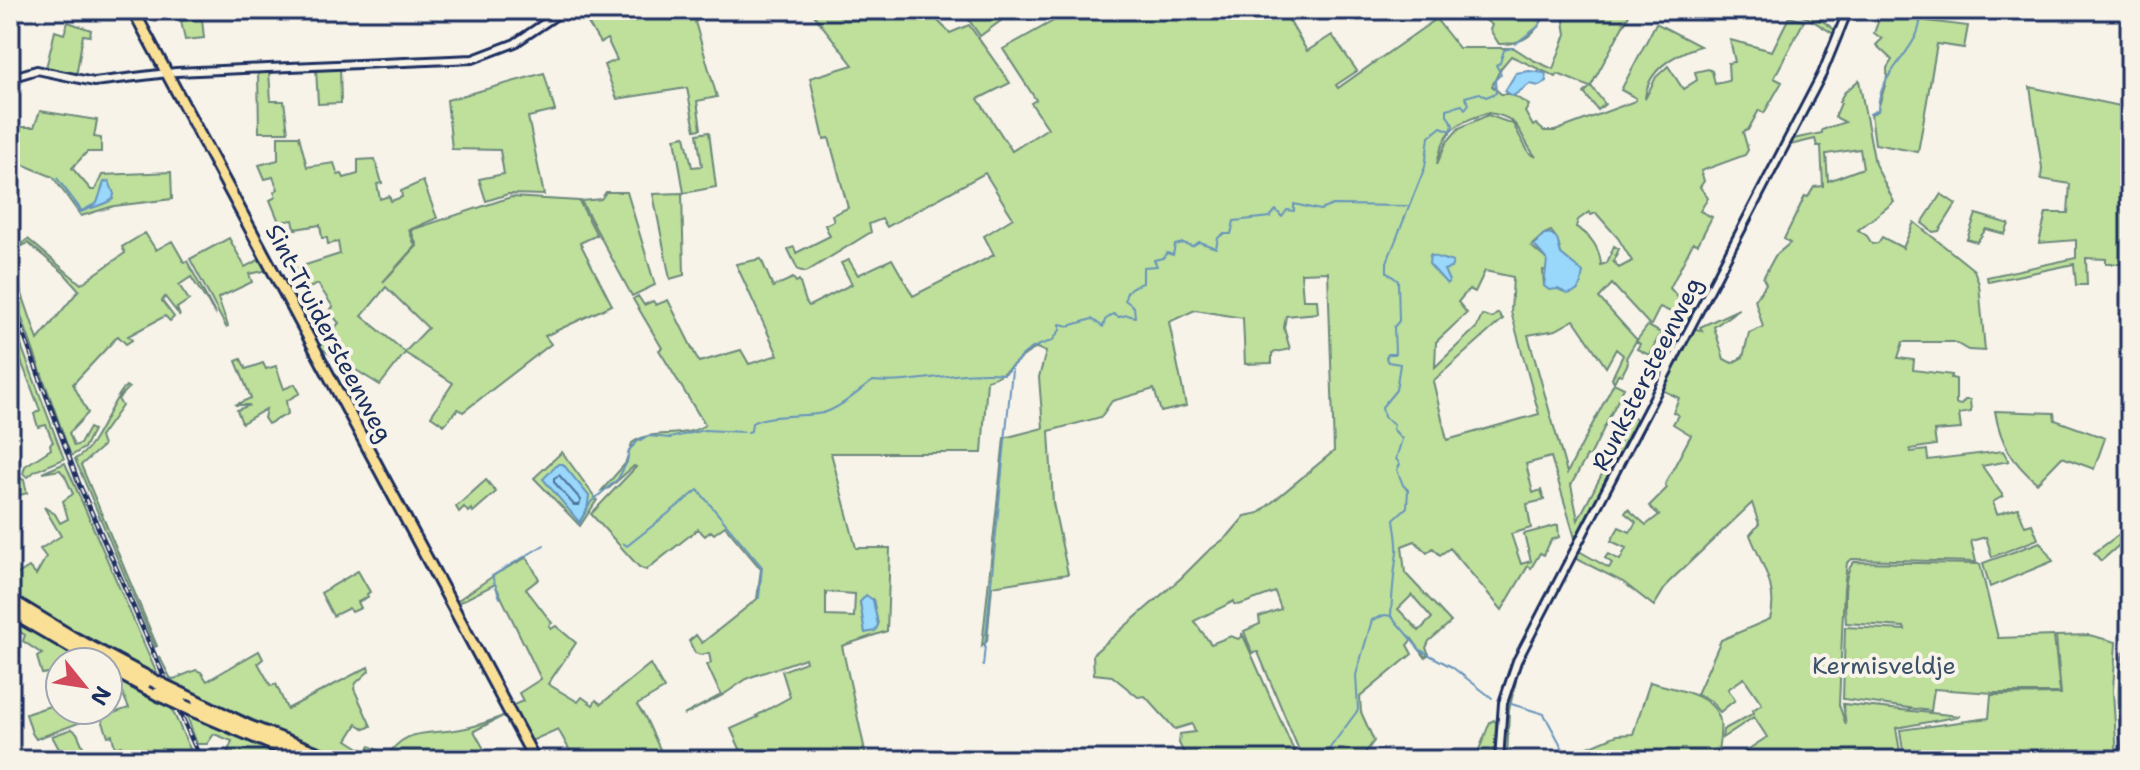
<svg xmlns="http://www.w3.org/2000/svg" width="2140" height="770" viewBox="0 0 2140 770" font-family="'Shantell Sans',sans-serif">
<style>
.green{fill:#bee09a;stroke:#6c887c;stroke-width:2;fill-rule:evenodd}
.water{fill:#99d7fb;stroke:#6794bc;stroke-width:2}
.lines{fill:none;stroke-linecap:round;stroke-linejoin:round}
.shore{stroke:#4d729d;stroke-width:2}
.stream{stroke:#6794bc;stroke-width:2}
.minor-casing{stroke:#1b2f5e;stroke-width:12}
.major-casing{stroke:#1b2f5e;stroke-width:15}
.highway-casing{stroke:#1b2f5e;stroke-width:17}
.minor{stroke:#f7f3e8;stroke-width:6}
.major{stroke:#fadf96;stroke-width:9}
.highway{stroke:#fadf96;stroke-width:11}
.rail-casing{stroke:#1b2f5e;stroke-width:5}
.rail{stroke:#f7f3e8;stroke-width:2;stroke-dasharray:6;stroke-linecap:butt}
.highway-bridge-casing{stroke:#1b2f5e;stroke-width:17;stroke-linecap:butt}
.highway-bridge{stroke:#fadf96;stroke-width:11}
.labels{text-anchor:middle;stroke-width:8;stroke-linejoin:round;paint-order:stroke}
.street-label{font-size:24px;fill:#1b2f5e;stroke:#f7f3e8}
.park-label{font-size:24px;fill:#3c526a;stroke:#f7f3e8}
</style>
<rect width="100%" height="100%" fill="#f7f3e8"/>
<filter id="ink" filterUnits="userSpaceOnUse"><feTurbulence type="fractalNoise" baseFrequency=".0125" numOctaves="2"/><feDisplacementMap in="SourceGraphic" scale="16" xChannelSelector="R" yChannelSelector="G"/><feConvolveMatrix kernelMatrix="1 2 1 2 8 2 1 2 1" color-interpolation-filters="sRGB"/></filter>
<g filter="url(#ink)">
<!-- green -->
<g class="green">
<polygon points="580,10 625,10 634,22 639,19 636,10 694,10 699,19 695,22 717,97 697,101 701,129 695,130 687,88 617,99 604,65 617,60 607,39 600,43"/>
<path d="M810,10H927L950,33L969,25L1010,83L978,99L1012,151L1048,128L1031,103L1036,100L1003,49L1073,10H1283L1307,51L1332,35L1357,71L1336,85L1338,88L1436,19L1459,48H1514L1533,60L1553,69L1566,34L1563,15L1565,10L1631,11L1591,86L1605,104L1598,110L1584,93L1590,87L1558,74L1556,77L1511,56L1501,68L1492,86L1501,94H1511L1529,105L1525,112L1533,126L1536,124L1544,131H1555L1635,101L1636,98L1621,90L1656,23L1700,46C1674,54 1647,70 1645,99L1656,77L1668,66L1683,89L1697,80L1695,72L1708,69L1712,71L1715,84L1729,81L1728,63L1735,62L1730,40L1772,51L1789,17L1804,21L1774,78L1782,82L1764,113L1759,110L1748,130L1743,132L1748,150L1745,155L1701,171L1704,181L1700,187L1708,198L1700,211L1712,217L1698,244L1693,243L1670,288L1680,300L1695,309L1688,320L1660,307L1650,327L1661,333L1649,355L1637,349L1640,344L1636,341L1626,358L1628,363L1622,375L1618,374L1614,382L1612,378L1623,355L1616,349L1606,367L1574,320L1556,330L1528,335L1567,473L1614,383L1624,388L1590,456H1587L1571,485L1578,520L1632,417L1638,420L1575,538L1551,457L1526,464L1533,493L1541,490L1544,500L1527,504L1531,528L1511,534L1521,564L1531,561L1524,534L1558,525L1559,537L1551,540L1544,555L1540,553L1531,568L1528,566L1502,610L1450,548L1440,555L1433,548L1427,553L1415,541L1402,546L1405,573L1451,622L1429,641L1426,648L1429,654L1425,657L1412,639L1407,645L1412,654L1360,697L1361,712L1374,741L1360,760H1303L1258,652L1252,653L1244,631L1260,624L1259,617L1281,609L1275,592L1239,605L1234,604V601L1194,621L1211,644L1231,636L1238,639L1242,637V633L1298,760H1187L1179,743L1180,734L1195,732L1192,724L1175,729L1145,696L1138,697L1112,676L1094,674L1093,654L1181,578L1207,552L1228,536L1245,516L1259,513L1334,451L1328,272L1301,273L1303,300H1317L1318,313L1286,316L1284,328L1290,349L1272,353V363L1245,364L1243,318L1195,310L1169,322L1186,406L1161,412L1154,389L1112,401L1101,417L1049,431L1053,503L1068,574L992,586L987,641L982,646L1004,438L1043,428L1039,377L1046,352L1037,348C1017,356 1009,375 987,380L982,453H831L856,548H890L887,631L842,646L867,760H745L731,729L758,717L756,716L790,697L782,671L806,662L805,658L748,678L723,695L684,715L721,695L707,665L711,663L709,653L701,655L695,653L689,641L696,635L702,643L757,599L761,569L725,526L714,534L711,531L705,536L698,529L646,570L639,567L591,514L636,467L634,466L609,488L602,490L625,464L632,443C654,427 678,441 705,425L659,350L662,348L633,299L638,296L644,305L653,301L656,305L668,300L699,362L741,350L749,364L778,355L736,264L761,259L773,287L793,278L796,282L799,280L806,302L809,306L852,284L841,263L849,260L858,275L892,259L913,296L994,255L984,236L1013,218L985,173L887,227L882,219L869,224L871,232L806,272L798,270L788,249L794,247L796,253L830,236L825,225L834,221L832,215L848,208L829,138L824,139L810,78L853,65ZM1488,113C1523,117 1518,136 1536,157L1529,153L1513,124L1488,115L1459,128L1446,143L1437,164C1443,131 1456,122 1488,113ZM1589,212L1591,215L1596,213L1618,238L1632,261L1619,268L1613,261L1619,249L1614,246L1607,263L1601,265C1600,249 1591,235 1576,227L1578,220ZM1551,231L1557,239L1561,254L1582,272L1558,289L1544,286L1543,270L1547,271V260L1531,246L1544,234ZM1485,271L1513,277L1511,312L1539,414L1447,440L1433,381L1503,319L1498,313L1492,318L1482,315L1477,327L1435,367L1436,342L1467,313L1458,302L1469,289L1475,292ZM1612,284L1649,324L1637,340L1599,298ZM826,592L855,594L854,617L826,616ZM1412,595L1432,618L1419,631L1398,609ZM873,599L878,625L865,632L860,602Z"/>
<polygon points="962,10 1012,10 1013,12 980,36"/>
<path d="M1480,10H1548C1537,32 1525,45 1499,44L1490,30L1492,25L1477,14Z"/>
<path d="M1783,10C1809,10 1815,15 1835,30L1844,10L1834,34L1808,18Z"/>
<path d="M1871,10H1929L1927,21L1968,26L1964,48L1937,44L1918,152L1875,144L1871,114L1878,111C1880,96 1889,82 1887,68L1892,60L1876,45L1882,39L1874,33L1881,14Z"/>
<polygon points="202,19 204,38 185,40 181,21"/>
<polygon points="68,22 91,30 90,36 83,35 76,77 46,68 55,31 64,34"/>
<polygon points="340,67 341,103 318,104 316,69"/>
<polygon points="258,72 269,72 271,101 284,101 288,132 259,132"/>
<polygon points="544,73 555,111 528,117 544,195 508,194 486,201 479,179 504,174 500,150 452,149 447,100"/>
<path d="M1859,80L1875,164L1894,202L1858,230L1867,236L1872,244L1878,243L1882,237L1903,248L1914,222L1974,270L1979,284L1985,351L1968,350L1954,342H1903L1898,358L1914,360L1913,370L1952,375L1951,378L1956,379V404L1961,405L1965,400H1970L1971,412L1959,414L1961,429L1934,431L1936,445L1910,449L1911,452L1927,450L1928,460L2003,451L2009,461L1982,466L2003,496L1993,502L1997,514L2018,508L2025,526L2032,524L2038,539L1992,557L1986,537L1971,541L1976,562L1852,559L1847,563L1844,588L1839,705L1846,725L1843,704L1960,716L1896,728L1901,758H1904L1900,730L1989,718L1991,695L2061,694L2056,636L2089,635L2116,642L2113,690L2117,760H1940L1938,752L1906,758V760H1732L1767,737L1754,717L1722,738L1723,730L1754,713L1753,710L1762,704L1744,678L1728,689L1735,700L1720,712L1711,701L1697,694L1721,640L1770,619C1779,589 1761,563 1750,535L1759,524L1752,503L1668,583L1654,606L1623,582L1575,558L1579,551L1609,568L1612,563L1605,558L1608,554L1620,560L1626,548L1611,541L1619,527L1630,532L1636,522L1625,513L1628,509L1646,525L1659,515L1649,506L1667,488L1665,484L1691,435L1673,424L1678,415L1673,412L1679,398L1662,390L1694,328L1702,331L1700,327L1739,309L1714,327L1724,359L1732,363L1743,357L1749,333L1763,327L1755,300L1766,284L1763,278L1775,256L1790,243L1784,239L1805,196L1808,197L1814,187L1823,186L1821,146H1817L1815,139L1790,145L1793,139L1822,133V130L1845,122L1835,117L1841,103L1839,102L1844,93ZM1860,149L1863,168L1828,181L1826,154Z"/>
<polygon points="2030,87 2130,108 2130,264 2106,264 2106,259 2086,258 2087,285 2076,285 2074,264 1988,282 1987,277 2076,258 2076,240 2039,243 2046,213 2068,213 2070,184 2041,179 2042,168"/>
<polygon points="40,111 97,120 94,137 101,138 101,152 87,152 72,168 91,190 95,190 102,175 171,172 172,199 114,206 81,216 53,177 10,159 10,127 34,127"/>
<polygon points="709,132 716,187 684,193 675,138 685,136 692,167 702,166 697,134"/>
<path d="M278,136H299L307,167L334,163L338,175L342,174L344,178L358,174V160L375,159L382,183L377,184L380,199L389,196L391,201L402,197L401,191L423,181L437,218L409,230L415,246L383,282L417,246L411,230L511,197L579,201L597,235L580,243L612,305L545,336L551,344L463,412L458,409L444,425L431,416L453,383L405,353L380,385L319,347L339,323L329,311L333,307L318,284L307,289L296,268L340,254L338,242L328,244L327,238H322L320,225L295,229L293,220L279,222L270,200L276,197L274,192L278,189L273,177L265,179L259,165L278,160ZM386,287L428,328L405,352L362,316Z"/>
<polygon points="606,192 627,192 655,285 632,296 581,201 601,199"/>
<polygon points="682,193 684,275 670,279 653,194"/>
<polygon points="1941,194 1956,204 1939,231 1933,232 1922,223"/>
<polygon points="1976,214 2009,224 2005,234 1986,229 1977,242 1967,239"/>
<polygon points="145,233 156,250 172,241 184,262 187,261 216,315 191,277 179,285 189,300 177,308 180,316 165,297 162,301 174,317 170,321 165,316 128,336 132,340 126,344 118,336 73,384 88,413 69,433 74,446 80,444 89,428 93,430 84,448 71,456 10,285 10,259 38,340 79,290 64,273 28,243 10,252 28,239 81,284 125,253 122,247"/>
<polygon points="229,238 245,267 262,258 269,270 249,274 252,282 218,298 228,326 226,327 190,259"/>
<polygon points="10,316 64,459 35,471 28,477 23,474 25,466 51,449 50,444 53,442 46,425 38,427 34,414 40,410 10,332"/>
<polygon points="241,359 246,369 263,363 266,369 276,366 284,389 295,384 300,393 286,401 288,414 268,424 264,418 266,409 242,423 237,410 250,405 235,405 251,398 236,361"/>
<path d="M126,386L129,388L118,399L122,406L100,437L103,446L81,465L157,646L155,647L75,459C98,448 107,406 126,386Z"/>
<path d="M1995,411L2054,413L2055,420L2105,438L2094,469L2062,457L2037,483C2013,463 2000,443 1995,411Z"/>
<polygon points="562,452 597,500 580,526 534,478"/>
<polygon points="65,463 157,674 157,677 77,636 10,594 10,579 29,567 36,575 46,557 40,549 61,536 44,507 55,514 60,523 68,519 63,501 73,494 65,476 60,470 42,473"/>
<polygon points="16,476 24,480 27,493 10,498 10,477"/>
<polygon points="486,480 496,492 473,512 471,509 468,512 464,507 459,512 456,507"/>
<polygon points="2121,533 2125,540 2101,561 2094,553"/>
<polygon points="2040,542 2053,561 1990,587 1983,563"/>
<polygon points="527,557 539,579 526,589 552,623 549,625 551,629 556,626 576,643 548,684 578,702 582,697 593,705 596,700 601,704 650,664 664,689 637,705 645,717 665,760 575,760 558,729 529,742 511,706 523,701 519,693 541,679 495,584 456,604 455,602 499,572"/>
<path d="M1854,562L1980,564L1998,638L2054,636L2060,693H1994L1934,689L1931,711L1843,699L1845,627L1905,630L1904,627L1846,623C1845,607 1842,573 1854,562Z"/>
<polygon points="358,571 370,592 367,594 368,597 358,602 361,608 352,612 349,608 333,616 321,593"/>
<polygon points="10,616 91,662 60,662 60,671 42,674 37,657 42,654 23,641 25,635 10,626"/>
<path d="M2127,649L2130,652V760H2123C2120,739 2113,662 2127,649Z"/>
<polygon points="259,651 263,659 258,663 271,686 276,684 287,709 368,667 369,671 356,683 354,689 371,726 365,729 357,724 347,740 366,752 370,746 379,751 375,757 367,753 374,760 353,760 308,744 174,685 159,656 170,678 174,679 196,670 201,672 207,681"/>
<polygon points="108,671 170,705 195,760 126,760 121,746 115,748 112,735 108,736 101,717 129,708 122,692 108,685"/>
<polygon points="1512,680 1516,681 1509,710 1507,760 1502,760 1504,713"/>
<path d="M1650,682C1672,689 1715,693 1720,721C1722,733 1718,748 1717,760H1570L1569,755L1617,735L1633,734Z"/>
<polygon points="57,686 60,689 60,710 81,710 84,721 36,739 32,733 26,714 56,704 51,688"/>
<polygon points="186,713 302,760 243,760 227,754 232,741 214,734 207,744 197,744"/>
<path d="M503,716L474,731L490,760H385C403,728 424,735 455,730C472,728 488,722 503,716Z"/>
<polygon points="1494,720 1496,723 1494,760 1475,760 1490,722"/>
<polygon points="72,729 77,733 89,760 65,760 52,736"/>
</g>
<!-- water -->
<g class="water">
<polygon points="1529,71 1545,73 1547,81 1539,86 1530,84 1513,96 1505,91 1516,73"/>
<path d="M57,178L82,211L97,203L104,182L109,181L114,194L113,199C102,207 93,206 81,212Z"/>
<polygon points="1544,234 1551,234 1557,239 1561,254 1583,272 1581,284 1577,291 1568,294 1558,289 1549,290 1544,286 1547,260 1534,245"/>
<polygon points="1430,255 1453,262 1451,268 1444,270 1449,281 1447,284 1429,264"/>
<polygon points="558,464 563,464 589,496 587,510 579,522 543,479"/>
<polygon points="866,595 873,600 878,625 875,631 865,633 860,602"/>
</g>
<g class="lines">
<!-- shore -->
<polygon class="shore" points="559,475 581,500 579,505 574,505 554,482 554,478"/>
<!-- stream -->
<g class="stream">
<polyline points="1515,44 1539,26 1547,10"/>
<path d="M1870,114L1878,110C1878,79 1903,62 1916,36C1920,28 1921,18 1922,10"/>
<path d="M748,432L751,431L752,423C767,414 804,417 823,413C841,408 858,391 873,381C917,385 960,369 1004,374C1024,355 1023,349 1052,341L1060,330V324L1069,326L1092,319L1103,327L1105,320L1113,314L1119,317L1127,315L1135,317L1134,307L1125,300C1126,289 1132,286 1143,283V267L1157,266L1154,260L1163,258L1167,253L1173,255L1175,245L1183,243L1192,246L1199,242L1216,248L1218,238L1223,234H1231L1234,221L1270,217L1276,210L1282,217L1287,210L1294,211V204L1320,210L1333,205L1410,206"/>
<polyline points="579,524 591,502 618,479 627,462 629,450 638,441 649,436 670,438 704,430 744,432"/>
<polyline points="623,543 627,546 698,490 762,567 759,598"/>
<polyline points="500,598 492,576 544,545"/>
<polyline points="1392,617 1420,650 1452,667 1492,698"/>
<polyline points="983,666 1012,370"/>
<polyline points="1508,703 1544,714 1569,760"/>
<path d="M1321,760L1358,710L1356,675L1372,620L1385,615L1391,616C1392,593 1394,574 1397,552C1398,541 1395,530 1394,519L1407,507L1408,490L1403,485L1397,470L1400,464L1396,459L1402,439L1393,429L1394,424L1384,417L1382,407L1396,390L1400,364L1388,362L1386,358L1388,354H1395L1394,327L1399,321L1398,281L1387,272V262L1425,167L1429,137L1441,127L1451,131L1453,125L1447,115V109L1462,105L1465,109L1469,104L1465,97L1480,93L1486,97L1496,93L1495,80L1501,74L1496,65L1500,63L1504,50L1512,48"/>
</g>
<!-- minor casing -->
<g class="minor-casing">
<g id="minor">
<polyline points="10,78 37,70 94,82 176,72 473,59 515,43 564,10"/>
<polyline points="1499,760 1503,703 1517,661 1822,74 1848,10"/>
</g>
</g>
<!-- major casing -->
<g class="major-casing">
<polyline id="major" points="133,10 535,760"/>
</g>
<!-- highway casing -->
<g class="highway-casing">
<g id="highway">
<polyline points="10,600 71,637 152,680"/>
<polyline points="10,611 98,662"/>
<polyline points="108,667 158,694"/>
<polyline points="183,695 249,727 335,760"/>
<polyline points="190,709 310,760"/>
</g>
</g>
<!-- minor -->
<use href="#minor" class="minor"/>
<!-- major -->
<use href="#major" class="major"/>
<!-- highway -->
<use href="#highway" class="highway"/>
<!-- rail casing -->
<g class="rail-casing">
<polyline id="rail" points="10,297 79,484 201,760"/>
</g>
<!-- rail -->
<use href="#rail" class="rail"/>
<!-- highway-bridge casing -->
<g class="highway-bridge-casing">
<g id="highway-bridge">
<polyline points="152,680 183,695"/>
<polyline points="158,694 190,709"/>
</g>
</g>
<!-- highway-bridge -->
<use href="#highway-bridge" class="highway-bridge"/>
</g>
</g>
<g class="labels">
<!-- street labels -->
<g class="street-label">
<text transform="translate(329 333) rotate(62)" y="8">Sint-Truidersteenweg</text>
<text transform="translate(1647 374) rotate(-63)" y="8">Runkstersteenweg</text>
</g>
<!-- park labels -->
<g class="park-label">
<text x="1884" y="674">Kermisveldje</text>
</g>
</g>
<!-- margin -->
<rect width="2140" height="770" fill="none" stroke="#f7f3e8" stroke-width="40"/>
<rect x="20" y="20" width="2100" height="730" fill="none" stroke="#1b2f5e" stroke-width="3" filter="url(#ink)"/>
<!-- north arrow -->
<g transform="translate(84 686) rotate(120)"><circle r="38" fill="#f7f3e8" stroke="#9fa5b1" stroke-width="2"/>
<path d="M0-6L14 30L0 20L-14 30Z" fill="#d1495b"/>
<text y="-12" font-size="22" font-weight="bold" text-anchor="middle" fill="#1b2f5e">N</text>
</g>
</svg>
